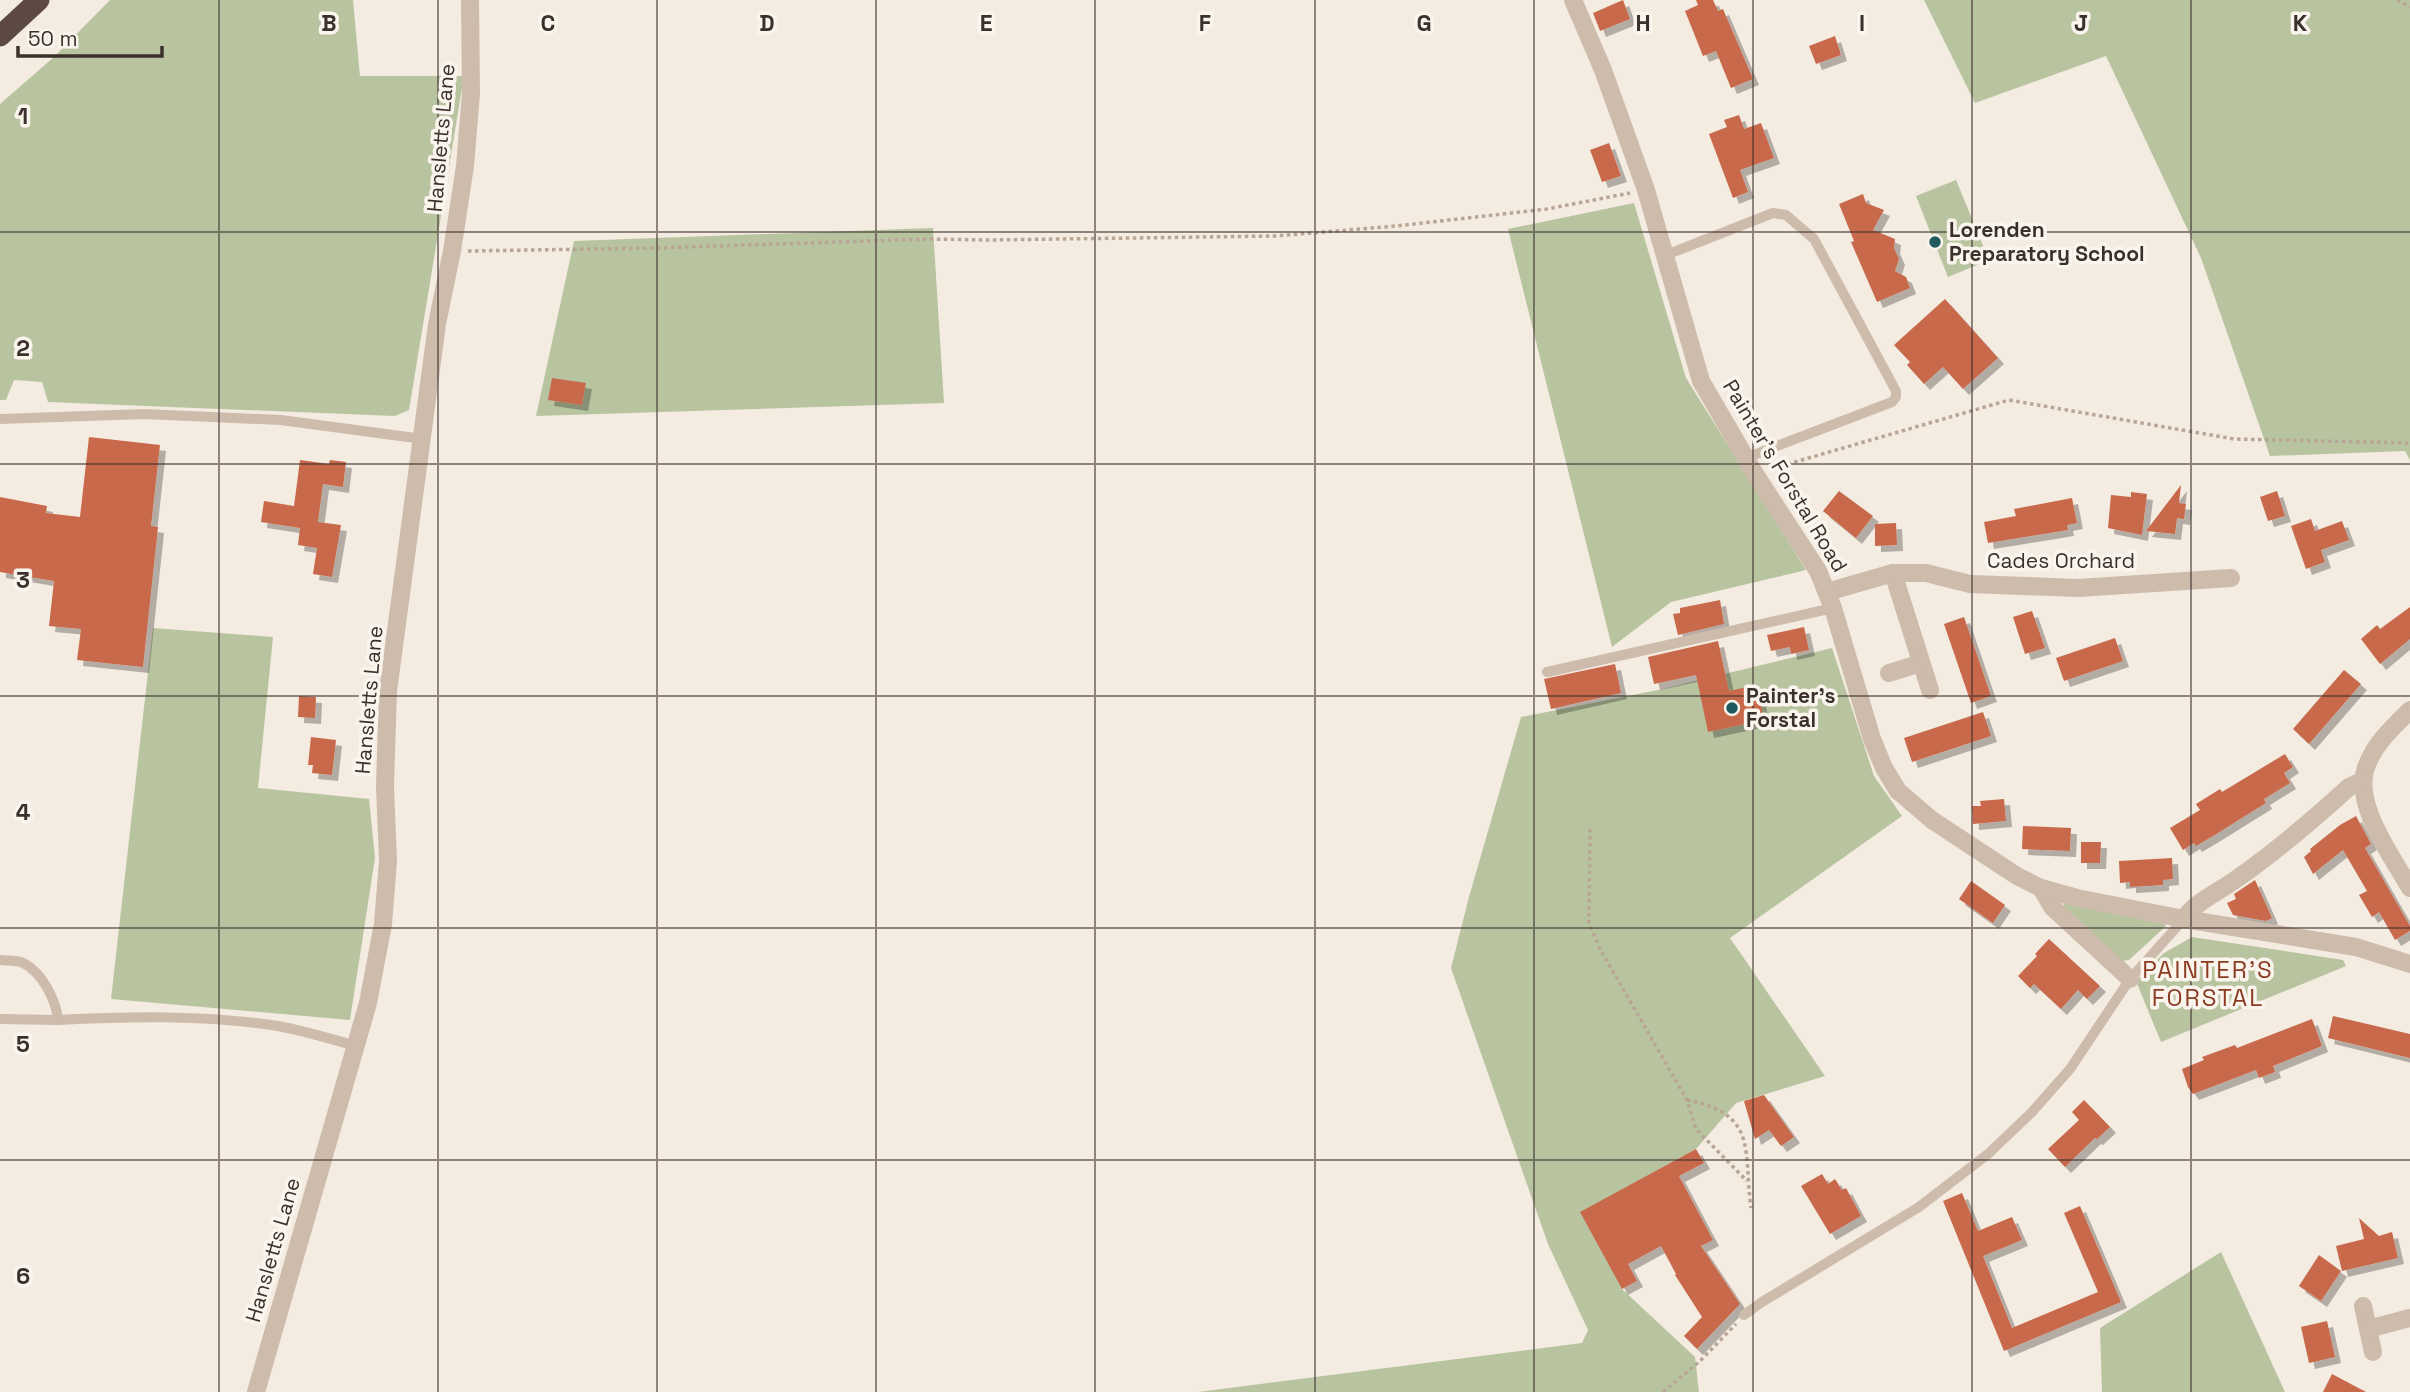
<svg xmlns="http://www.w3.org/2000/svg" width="2410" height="1392" viewBox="0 0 2410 1392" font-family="'Space Grotesk',sans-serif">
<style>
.green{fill:#b8c4a0}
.building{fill:#c8694b;filter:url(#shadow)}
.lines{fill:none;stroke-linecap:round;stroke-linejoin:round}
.path{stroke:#b9a596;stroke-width:3.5;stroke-dasharray:3.5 3.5;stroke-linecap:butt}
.service{stroke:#cdbbac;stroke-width:10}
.minor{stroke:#cdbbac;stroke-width:18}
.tertiary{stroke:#cdbbac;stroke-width:18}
.motorway{stroke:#5c4a42;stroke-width:21}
.grid{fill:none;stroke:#3b302b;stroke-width:2;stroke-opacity:0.55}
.poi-dot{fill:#1f5a5e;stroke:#fbf5ee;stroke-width:2.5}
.labels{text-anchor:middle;stroke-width:7;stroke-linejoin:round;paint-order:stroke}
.street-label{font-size:21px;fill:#3b302b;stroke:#fbf5ee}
.poi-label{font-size:21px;font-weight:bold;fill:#3b302b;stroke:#fbf5ee;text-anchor:start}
.quarter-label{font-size:24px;letter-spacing:2px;fill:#8c3b22;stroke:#fbf5ee}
.grid-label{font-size:23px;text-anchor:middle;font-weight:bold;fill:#3b302b;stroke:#fbf5ee;stroke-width:7;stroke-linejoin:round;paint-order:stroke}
</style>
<defs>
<filter id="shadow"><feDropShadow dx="6" dy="6" stdDeviation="0" flood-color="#0004"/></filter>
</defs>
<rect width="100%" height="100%" fill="#f4ebe1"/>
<!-- green -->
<g class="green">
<polygon points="110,0 353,0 360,76 464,76 409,410 395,416 48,402 42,382 14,380 6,400 0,400 0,104 54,57"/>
<polygon points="1924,0 2410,0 2410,460 2405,451 2270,456 2201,258 2106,56 1975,103"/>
<polygon points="1956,180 1989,260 1948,277 1916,196"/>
<polygon points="1634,203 1686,378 1806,570 1671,602 1612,647 1508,229"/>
<polygon points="933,228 944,403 536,416 574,241"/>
<polygon points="153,628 273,637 258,788 369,799 375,858 350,1020 111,999"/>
<polygon points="1832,648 1874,776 1902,816 1730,938 1825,1076 1736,1103 1696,1149 1581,1212 1622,1289 1695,1357 1699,1392 1198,1392 1582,1343 1588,1330 1548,1244 1451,968 1469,897 1521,717 1663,689"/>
<polygon points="2065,903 2164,924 2166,926 2129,960 2122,961 2062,907"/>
<polygon points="2192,937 2343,960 2346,966 2161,1042 2136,981 2164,953"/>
<polygon points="2221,1252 2285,1392 2102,1392 2100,1328"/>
</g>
<!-- building -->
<g class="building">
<polygon points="1623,0 1630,19 1600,31 1593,13"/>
<polygon points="1696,0 1713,0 1718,11 1723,9 1753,79 1731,88 1716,51 1703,56 1685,11 1698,5"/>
<polygon points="1835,36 1841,55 1816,64 1809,46"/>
<polygon points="1739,115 1744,129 1761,123 1774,158 1740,170 1748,192 1733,198 1709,134 1727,127 1724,120"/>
<polygon points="1609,143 1621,176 1602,182 1590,150"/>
<polygon points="1863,194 1866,203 1884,210 1873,230 1895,239 1894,248 1899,259 1895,271 1906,277 1910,288 1877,302 1851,242 1854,241 1839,204"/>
<polygon points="1945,299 1998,358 1963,389 1943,367 1924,384 1907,365 1910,362 1894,345"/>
<polygon points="552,378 586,383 582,405 548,400"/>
<polygon points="89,437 160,445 151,526 158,527 143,667 77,660 81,629 49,626 54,581 0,572 0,497 47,506 46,513 80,517"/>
<polygon points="300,460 329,464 330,460 346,462 343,487 323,484 318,522 341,525 332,577 313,574 317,548 298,545 300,528 261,522 264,501 294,506"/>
<polygon points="2181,485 2179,503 2186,504 2184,519 2177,518 2175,534 2146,531"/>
<polygon points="1839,491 1873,516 1856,538 1823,511"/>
<polygon points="2277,491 2285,516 2268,521 2260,497"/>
<polygon points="2131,492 2147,494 2142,535 2108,528 2111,495 2131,497"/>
<polygon points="2072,498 2077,523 2067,525 2068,530 1988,543 1984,522 2016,516 2014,509"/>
<polygon points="2311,519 2315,531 2342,521 2349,540 2321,550 2325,562 2306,569 2291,526"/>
<polygon points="1896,523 1897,545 1875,546 1875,524"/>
<polygon points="1720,600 1724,624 1678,635 1673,614 1680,613 1680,608"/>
<polygon points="2410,607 2410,639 2380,664 2361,639 2377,625 2380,629"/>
<polygon points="2032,611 2045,648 2025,654 2013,617"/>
<polygon points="1964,617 1991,696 1971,703 1944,624"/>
<polygon points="1804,627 1809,650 1791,654 1790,647 1771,651 1767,635"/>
<polygon points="2115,638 2123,661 2064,681 2056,658"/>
<polygon points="1718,641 1729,691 1757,685 1764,720 1708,732 1696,675 1654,684 1648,657"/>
<polygon points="1615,664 1621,693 1551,709 1544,679"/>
<polygon points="2344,670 2361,684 2309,744 2293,729"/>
<polygon points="299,696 316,697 315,718 298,717"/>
<polygon points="1983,712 1991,736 1912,762 1904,738"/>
<polygon points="311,737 336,740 332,775 312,773 313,765 308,765"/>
<polygon points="2285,754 2293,767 2284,773 2290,783 2264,799 2266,803 2213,836 2196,846 2194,843 2183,850 2170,828 2200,810 2196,804 2220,789 2222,792"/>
<polygon points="2004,799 2006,821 1973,824 1972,806 1981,806 1980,801"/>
<polygon points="2356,816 2371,844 2365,848 2410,926 2410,931 2395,940 2379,912 2372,917 2359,895 2367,891 2343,850 2313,874 2304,857 2311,851 2310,849 2340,825"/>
<polygon points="2023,826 2071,828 2070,851 2022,849"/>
<polygon points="2081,842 2101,842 2100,863 2081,863"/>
<polygon points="2172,858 2173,879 2163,880 2163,885 2130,887 2130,882 2120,883 2119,861"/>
<polygon points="2255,880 2272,918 2266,921 2233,915 2227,903 2236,899 2234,894"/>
<polygon points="1971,881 2005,905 1993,923 1959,899"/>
<polygon points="2049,939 2100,986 2087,999 2078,990 2061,1009 2034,984 2030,988 2018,976 2037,956 2035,954"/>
<polygon points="2333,1016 2410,1034 2410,1058 2328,1038"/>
<polygon points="2312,1019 2322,1046 2273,1066 2275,1072 2259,1078 2256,1070 2193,1094 2188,1087 2182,1069 2204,1060 2202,1057 2235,1045 2237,1048"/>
<polygon points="1764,1095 1794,1137 1781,1146 1769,1130 1755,1139 1744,1101"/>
<polygon points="2084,1100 2110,1127 2097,1139 2095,1138 2065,1167 2048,1149 2079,1120 2072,1112"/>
<polygon points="1696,1149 1704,1163 1679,1176 1713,1240 1701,1246 1740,1304 1697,1349 1684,1336 1702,1317 1675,1275 1676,1274 1661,1246 1628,1264 1637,1281 1622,1289 1580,1212"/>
<polygon points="1822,1174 1828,1184 1835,1179 1842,1190 1846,1188 1861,1216 1830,1234 1801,1186"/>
<polygon points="1962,1193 1978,1231 2012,1217 2022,1240 1983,1256 2012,1328 2098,1292 2064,1213 2080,1206 2121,1302 2004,1351 1943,1201"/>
<polygon points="2359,1218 2379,1236 2392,1232 2398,1258 2342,1271 2336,1246 2364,1239"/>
<polygon points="2319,1255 2341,1271 2321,1301 2299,1286"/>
<polygon points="2327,1321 2335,1357 2309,1363 2301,1327"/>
<polygon points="2332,1374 2366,1392 2323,1392"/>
</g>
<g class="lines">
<!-- path -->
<g class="path">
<polyline points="2397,0 2410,7"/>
<polyline points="468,251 657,248 928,239 989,240 1275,236 1396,226 1547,209 1630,193"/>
<polyline points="1774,468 2009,400 2234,439 2410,443"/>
<polyline points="1590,829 1589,923 1600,949 1687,1100 1696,1129 1747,1181"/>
<path d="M1687,1100C1759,1114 1743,1151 1751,1208"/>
<polyline points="1663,1392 1700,1361 1736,1324"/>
</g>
<!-- service -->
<g class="service">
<polyline points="1666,255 1773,213 1786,215 1814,239 1896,391 1896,397 1892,402 1746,458"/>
<polyline points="0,419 145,414 281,420 423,439"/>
<polyline points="1547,672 1833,608"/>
<path d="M0,960C7,961 17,960 23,963C42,972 56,1000 58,1020C131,1016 206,1015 278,1026C305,1031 331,1039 356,1046"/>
<polyline points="0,1019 58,1020"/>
<polyline points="1744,1315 1762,1302 1919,1207 1988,1154 2032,1112 2070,1069 2130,979 2184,919"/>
</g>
<!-- minor -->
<g class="minor">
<polyline points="1893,573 1930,690"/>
<polyline points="1827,592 1893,573 1926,573 1970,584 2078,588 2231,578"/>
<polyline points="1889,673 1921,663"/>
<polyline points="2041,888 2053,908 2130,979"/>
<polyline points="2363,1306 2373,1352"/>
<polyline points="2368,1329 2410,1318"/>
<polyline points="256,1392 368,1003 383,924 388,861 385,786 388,691 437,324 452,251 465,166 471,93 470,0"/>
</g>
<!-- tertiary -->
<g class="tertiary">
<polyline points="1573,0 1603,70 1646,190 1701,381 1755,474 1818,571 1833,608 1872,739 1884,768 1898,791 1932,820 2017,876 2041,888 2077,898 2184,919 2356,947 2410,964"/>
<path d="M2410,710C2394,726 2375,743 2367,765C2351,802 2392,856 2410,888"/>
<path d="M2184,919C2196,901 2217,893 2235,880C2275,852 2313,820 2349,787L2362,781"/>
</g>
<!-- motorway -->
<polyline class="motorway" points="0,36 39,0"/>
</g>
<!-- grid -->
<path class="grid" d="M219,0V1392M438,0V1392M657,0V1392M876,0V1392M1095,0V1392M1315,0V1392M1534,0V1392M1753,0V1392M1972,0V1392M2191,0V1392M0,232H2410M0,464H2410M0,696H2410M0,928H2410M0,1160H2410"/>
<!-- markers -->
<g class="poi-dot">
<circle cx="1935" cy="242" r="7"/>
<circle cx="1732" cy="708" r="7"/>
</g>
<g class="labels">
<!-- street labels -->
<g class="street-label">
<text transform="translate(441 138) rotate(-85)" y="7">Hansletts Lane</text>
<text transform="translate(1785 476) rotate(59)" y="7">Painter's Forstal Road</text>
<text x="2061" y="568">Cades Orchard</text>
<text transform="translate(369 700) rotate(-85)" y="7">Hansletts Lane</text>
<text transform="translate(273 1250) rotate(-74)" y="7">Hansletts Lane</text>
</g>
<!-- poi labels -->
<g class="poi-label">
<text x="1949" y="237">Lorenden<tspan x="1949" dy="24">Preparatory School</tspan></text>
<text x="1746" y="703">Painter's<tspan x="1746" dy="24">Forstal</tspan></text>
</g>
<!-- quarter labels -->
<g class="quarter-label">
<text x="2208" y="978">PAINTER'S<tspan x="2208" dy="28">FORSTAL</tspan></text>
</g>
</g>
<g class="grid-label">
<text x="329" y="31">B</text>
<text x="548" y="31">C</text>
<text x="767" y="31">D</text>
<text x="986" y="31">E</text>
<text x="1205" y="31">F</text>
<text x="1424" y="31">G</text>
<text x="1643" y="31">H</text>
<text x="1862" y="31">I</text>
<text x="2081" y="31">J</text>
<text x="2300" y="31">K</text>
<text x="23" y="124">1</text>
<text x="23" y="356">2</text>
<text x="23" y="588">3</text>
<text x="23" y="820">4</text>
<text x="23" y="1052">5</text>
<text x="23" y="1284">6</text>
</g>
<!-- scale -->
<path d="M18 46v10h144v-10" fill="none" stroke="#3b302b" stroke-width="3.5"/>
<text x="28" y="46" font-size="21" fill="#3b302b" stroke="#fbf5ee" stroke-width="5" paint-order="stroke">50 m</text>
</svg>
